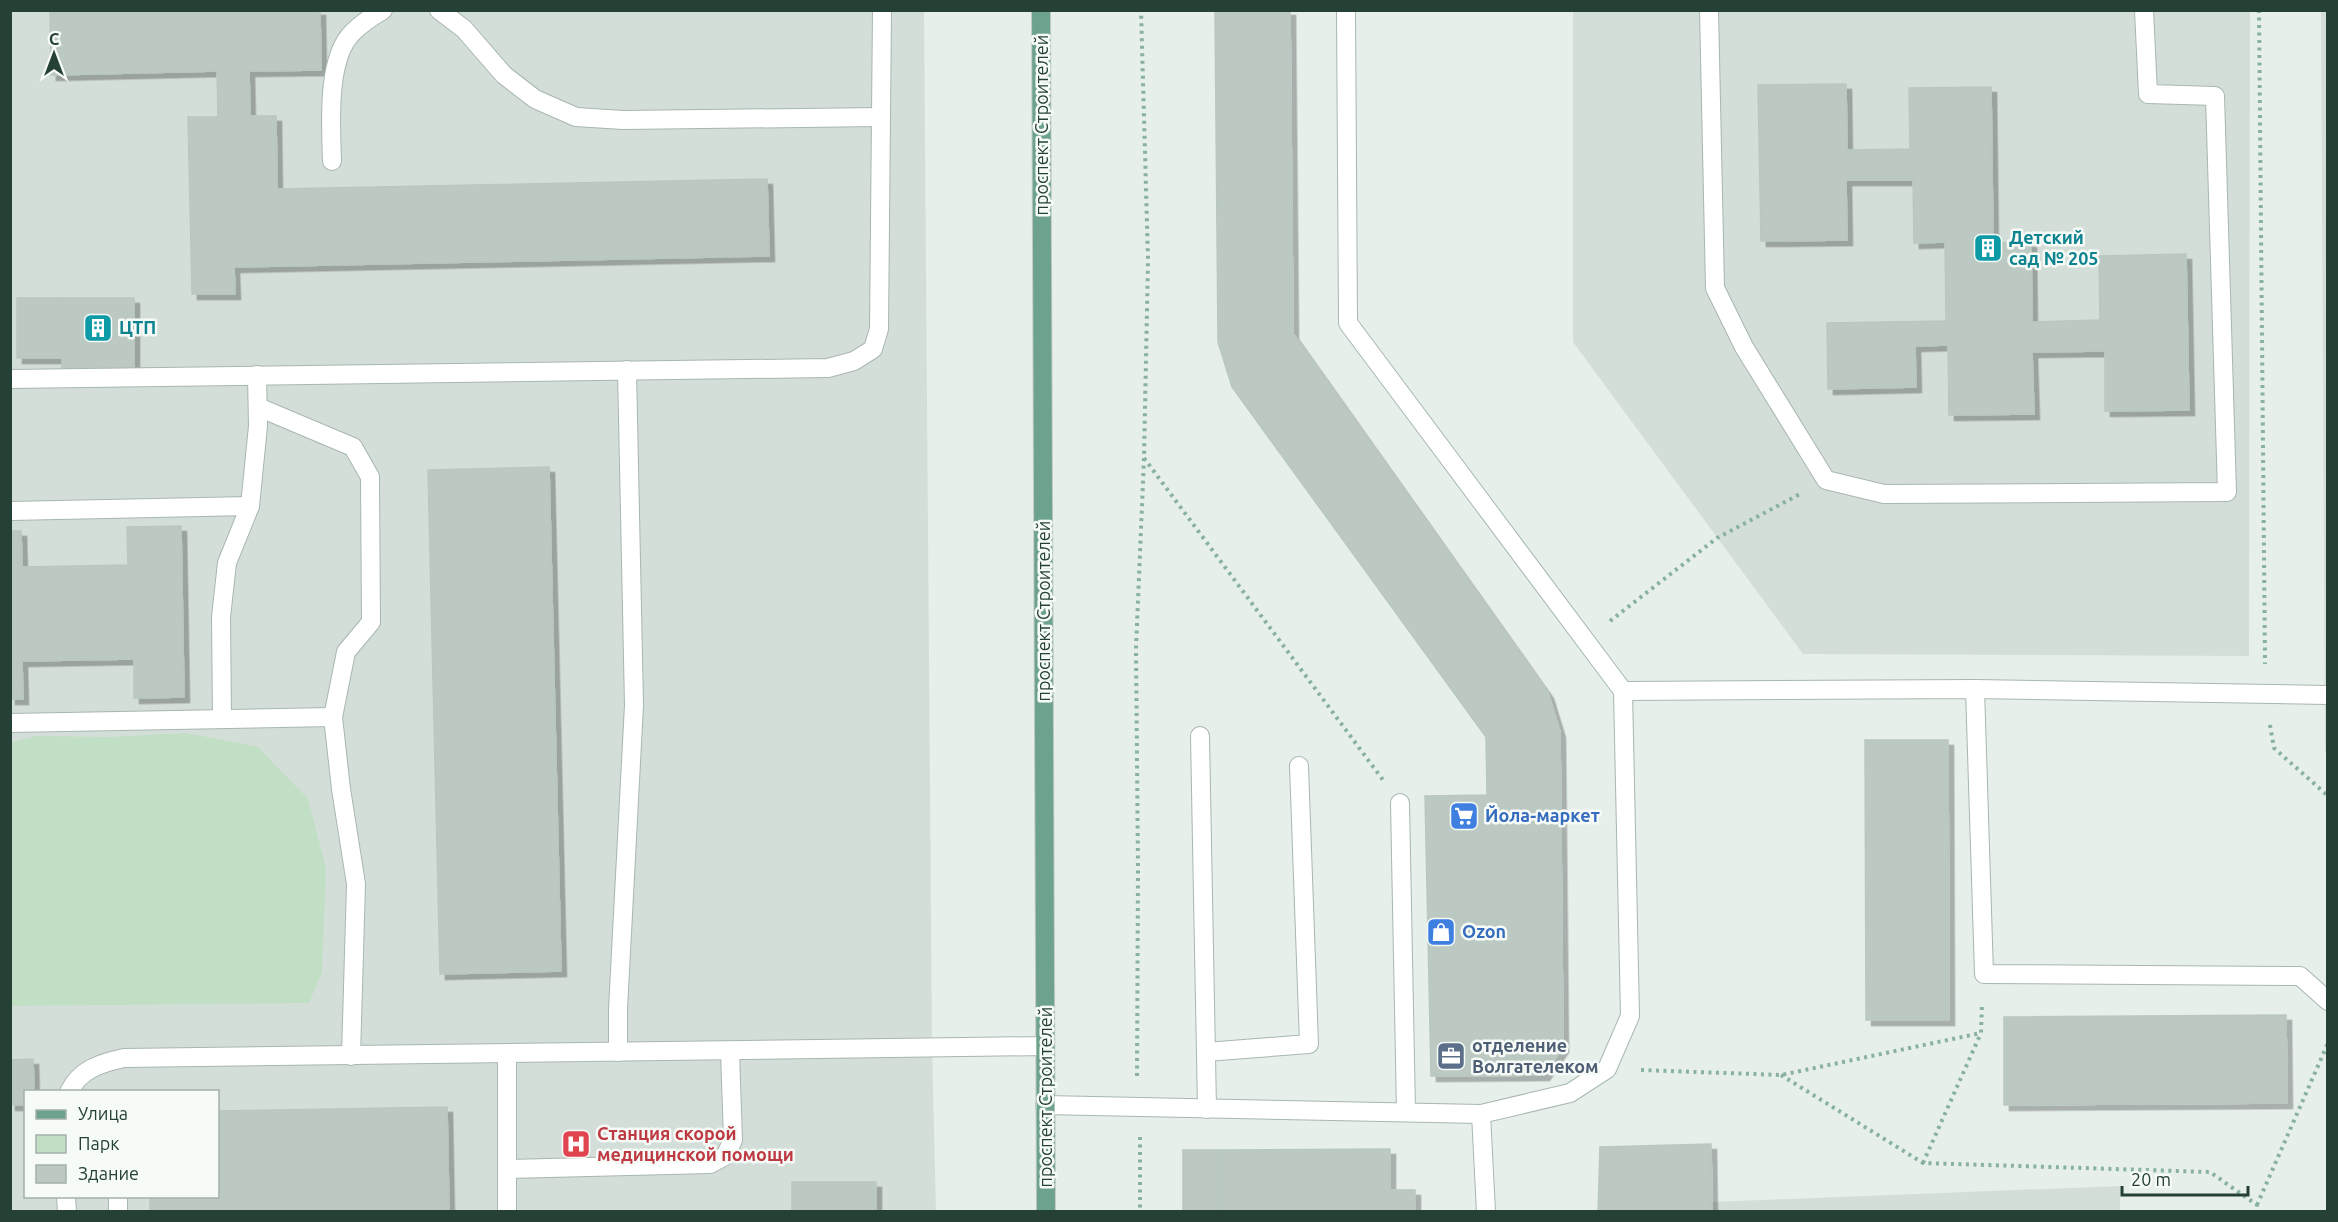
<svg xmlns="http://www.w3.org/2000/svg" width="2338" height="1222" viewBox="0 0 2338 1222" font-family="Ubuntu,sans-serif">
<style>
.built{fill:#d4ded8;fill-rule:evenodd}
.green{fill:#c0dfc4}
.building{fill:#bcc9c2;stroke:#b9c8bf;stroke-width:1.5;filter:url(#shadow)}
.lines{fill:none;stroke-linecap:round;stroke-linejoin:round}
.minor-casing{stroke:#a8b7b0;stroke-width:20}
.major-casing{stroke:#c2cac6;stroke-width:20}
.path{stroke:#88b19e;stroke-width:4;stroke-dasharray:3 4.5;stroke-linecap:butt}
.minor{stroke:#fff;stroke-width:18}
.major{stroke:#6da28c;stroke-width:18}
.labels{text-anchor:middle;stroke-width:5;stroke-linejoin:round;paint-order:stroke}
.street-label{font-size:18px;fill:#254135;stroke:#f7fbf8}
.culture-label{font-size:18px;font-weight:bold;fill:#0d838f;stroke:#f7fbf8;text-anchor:start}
.shop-label{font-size:18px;font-weight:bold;fill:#366cbe;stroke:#f7fbf8;text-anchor:start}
.service-label{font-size:18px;font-weight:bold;fill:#4e5e75;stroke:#f7fbf8;text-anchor:start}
.health-label{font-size:18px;font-weight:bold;fill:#be3a42;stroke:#f7fbf8;text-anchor:start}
</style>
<defs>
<filter id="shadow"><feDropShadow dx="5.5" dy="5.5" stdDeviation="0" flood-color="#0004"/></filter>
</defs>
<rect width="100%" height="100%" fill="#e6efea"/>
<!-- built -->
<g class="built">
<path d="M10,11H924L932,1047L936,1211H11ZM26,1092H218V1196H26Z"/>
<polygon points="1573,11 2250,11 2249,656 1803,654 1573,342"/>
<polygon points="2321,11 2328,11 2327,753 2325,750"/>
<polygon points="2120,1186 2120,1212 1712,1212 1712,1202"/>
</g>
<!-- green -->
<polygon class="green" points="186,733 258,747 308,799 326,868 322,972 309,1003 11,1006 11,743 36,736 110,737"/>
<!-- building -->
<g class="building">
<polygon points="50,10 320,10 321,70 249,71 250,116 276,116 277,189 767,179 769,256 234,267 235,294 192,294 188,117 218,117 217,71 51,75"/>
<polygon points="1215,10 1290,10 1293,334 1548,693 1560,732 1563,1047 1544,1075 1431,1076 1425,796 1487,795 1486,737 1232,387 1218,342"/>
<polygon points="1846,84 1847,150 1910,149 1909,88 1991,87 1993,243 2031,242 2032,322 2100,320 2099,256 2186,254 2189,410 2105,411 2105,351 2032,352 2034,414 1949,415 1948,345 1915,346 1916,387 1828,389 1827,323 1946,321 1945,242 1914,243 1913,180 1846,180 1847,240 1761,241 1758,85"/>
<rect x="17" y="298" width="45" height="60"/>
<rect x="62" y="298" width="72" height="73"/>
<polygon points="549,467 561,971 440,974 428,470"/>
<polygon points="181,526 184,697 134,698 134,659 22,661 23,699 10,699 10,531 21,531 22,567 128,565 127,527"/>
<polygon points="1865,740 1948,740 1949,1020 1866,1020"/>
<polygon points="2286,1015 2287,1103 2004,1105 2004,1017"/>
<polygon points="33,1059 34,1092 26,1092 26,1105 10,1105 10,1060"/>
<polygon points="447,1107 449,1212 150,1212 150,1196 218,1196 218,1111"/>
<polygon points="1711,1144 1712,1212 1598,1212 1600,1147"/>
<polygon points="1390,1149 1390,1190 1415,1190 1415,1212 1221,1212 1221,1150"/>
<rect x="1183" y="1150" width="38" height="62"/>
<rect x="792" y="1182" width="84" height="30"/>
</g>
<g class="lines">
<!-- minor casing -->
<g class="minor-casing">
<g id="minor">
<polyline points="439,10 464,29 504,75 535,99 576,117 623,120 881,117"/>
<polyline points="1709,10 1715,288 1744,347 1826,480 1884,494 2227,492 2215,96 2148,94 2144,10"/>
<path d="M332,161C331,125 326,58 353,32C362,23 373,16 383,10"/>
<polyline points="10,379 828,368 854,361 873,349 879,329 882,10"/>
<polyline points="258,407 353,447 370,477 371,622 346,652 333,717 341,789 356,884 351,1056"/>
<polyline points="10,511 250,506"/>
<polyline points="1975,689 1984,974 2300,976 2328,1001"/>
<polyline points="1623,691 1975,689 2328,695"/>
<polyline points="222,719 221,617 227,563 250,506 258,426 257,375"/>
<polyline points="10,723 333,717"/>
<polyline points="1200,736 1207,1109"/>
<polyline points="1400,803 1406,1112"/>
<polyline points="618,1052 618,1009 634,705 627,370"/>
<polyline points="1206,1052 1309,1044 1299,766"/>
<polyline points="507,1054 507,1212"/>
<path d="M69,1092C80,1069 101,1063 124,1058L1045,1046"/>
<polyline points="1045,1105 1481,1114 1570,1093 1607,1069 1630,1016 1623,691 1348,323 1346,10"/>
<polyline points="1481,1114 1486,1212"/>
<polyline points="507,1169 710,1164 725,1156 733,1140 730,1051"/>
<polyline points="66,1196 67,1212"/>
<polyline points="118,1196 118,1212"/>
</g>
</g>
<!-- major casing -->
<g class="major-casing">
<polyline id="major" points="1041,10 1046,1212"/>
</g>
<!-- path -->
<g class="path">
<polyline points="2259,10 2265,664"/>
<polyline points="1144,458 1383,780"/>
<polyline points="1610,621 1717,538 1800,494"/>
<polyline points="2270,725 2274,748 2328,796"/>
<polyline points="1641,1070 1781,1075 1981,1033 1982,1003"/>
<polyline points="1781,1075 1923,1163 2210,1172 2257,1205 2256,1212"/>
<polyline points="1137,1076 1138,870 1136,648 1144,458 1148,260 1141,10"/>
<polyline points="1140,1137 1140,1212"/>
<polyline points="1923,1163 1981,1033"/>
<polyline points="2257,1205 2328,1043"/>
</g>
<!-- minor -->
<use href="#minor" class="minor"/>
<!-- major -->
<use href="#major" class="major"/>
</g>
<!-- icons -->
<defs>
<g id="building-square" transform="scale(1.5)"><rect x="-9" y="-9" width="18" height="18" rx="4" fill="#0f9aa8" stroke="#f7fbf8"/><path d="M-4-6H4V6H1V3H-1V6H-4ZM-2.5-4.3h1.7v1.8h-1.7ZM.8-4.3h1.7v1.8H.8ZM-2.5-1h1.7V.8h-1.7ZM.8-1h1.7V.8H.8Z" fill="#fff"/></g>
<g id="supermarket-square" transform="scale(1.5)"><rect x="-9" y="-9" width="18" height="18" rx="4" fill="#3f7fe0" stroke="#f7fbf8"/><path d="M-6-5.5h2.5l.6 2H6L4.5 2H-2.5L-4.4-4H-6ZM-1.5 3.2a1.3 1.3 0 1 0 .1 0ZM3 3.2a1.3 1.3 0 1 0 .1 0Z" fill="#fff"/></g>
<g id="shop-square" transform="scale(1.5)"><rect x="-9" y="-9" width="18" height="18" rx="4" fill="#3f7fe0" stroke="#f7fbf8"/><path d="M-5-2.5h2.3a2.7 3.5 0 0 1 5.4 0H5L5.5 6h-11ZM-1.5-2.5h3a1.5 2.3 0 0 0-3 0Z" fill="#fff"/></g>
<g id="office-square" transform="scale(1.5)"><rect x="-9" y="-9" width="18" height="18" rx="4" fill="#5c6f8a" stroke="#f7fbf8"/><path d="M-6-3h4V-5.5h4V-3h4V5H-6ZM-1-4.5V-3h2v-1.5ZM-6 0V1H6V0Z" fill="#fff"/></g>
<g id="hospital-square" transform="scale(1.5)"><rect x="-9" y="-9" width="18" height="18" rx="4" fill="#e0444e" stroke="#f7fbf8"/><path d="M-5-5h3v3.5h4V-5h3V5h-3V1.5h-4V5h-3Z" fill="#fff"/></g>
</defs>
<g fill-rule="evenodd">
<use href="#building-square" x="1988" y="248"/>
<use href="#building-square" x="98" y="328"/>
<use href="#supermarket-square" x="1464" y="816"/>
<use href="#shop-square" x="1441" y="932"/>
<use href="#office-square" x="1451" y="1056"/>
<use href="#hospital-square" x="576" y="1144"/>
</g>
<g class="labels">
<!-- street labels -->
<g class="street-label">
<text transform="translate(1042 125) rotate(-90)" y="6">проспект Строителей</text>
<text transform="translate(1044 611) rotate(-90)" y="6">проспект Строителей</text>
<text transform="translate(1046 1097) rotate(-90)" y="6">проспект Строителей</text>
</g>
<!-- culture labels -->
<g class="culture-label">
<text x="2009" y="244">Детский<tspan x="2009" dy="21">сад № 205</tspan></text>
<text x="119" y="334">ЦТП</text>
</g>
<!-- shop labels -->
<g class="shop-label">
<text x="1485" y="822">Йола-маркет</text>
<text x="1462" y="938">Ozon</text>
</g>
<!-- service labels -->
<g class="service-label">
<text x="1472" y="1052">отделение<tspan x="1472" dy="21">Волгателеком</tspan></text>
</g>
<!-- health labels -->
<g class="health-label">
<text x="597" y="1140">Станция скорой<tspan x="597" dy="21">медицинской помощи</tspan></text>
</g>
</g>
<!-- border -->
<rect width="2338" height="1222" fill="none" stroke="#254135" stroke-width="24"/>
<!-- legend -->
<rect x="24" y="1090" width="195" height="108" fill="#f7fbf8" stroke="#a3b1aa" stroke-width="1.5"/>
<rect x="36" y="1110" width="30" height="9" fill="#6da28c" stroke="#a3b1aa" stroke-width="1.5"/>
<text x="78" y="1120" font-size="18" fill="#254135">Улица</text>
<rect x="36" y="1135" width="30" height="18" fill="#c0dfc4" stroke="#a3b1aa" stroke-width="1.5"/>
<text x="78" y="1150" font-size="18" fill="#254135">Парк</text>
<rect x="36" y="1165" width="30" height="18" fill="#bcc9c2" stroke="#a3b1aa" stroke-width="1.5"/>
<text x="78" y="1180" font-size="18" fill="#254135">Здание</text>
<!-- north arrow -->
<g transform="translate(54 54)" stroke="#f7fbf8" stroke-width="4.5" paint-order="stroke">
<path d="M0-4.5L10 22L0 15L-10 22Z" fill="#254135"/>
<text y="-9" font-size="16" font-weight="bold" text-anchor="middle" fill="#254135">С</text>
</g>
<!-- scale -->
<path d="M2122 1186v9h126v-9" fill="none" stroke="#254135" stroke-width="3"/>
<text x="2131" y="1186" font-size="18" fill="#254135" stroke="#f7fbf8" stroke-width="4.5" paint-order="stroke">20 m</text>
</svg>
